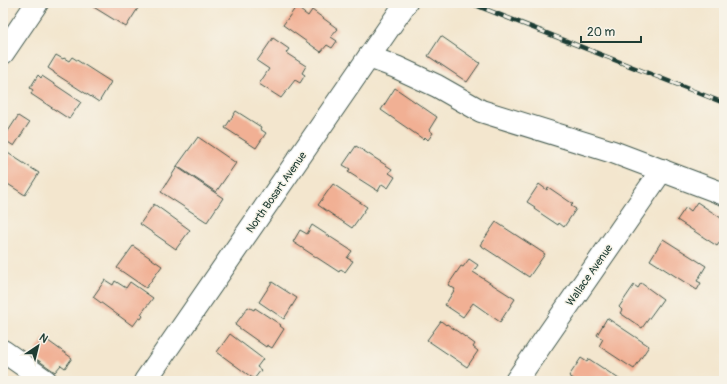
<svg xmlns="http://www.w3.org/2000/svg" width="727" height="384" viewBox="0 0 727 384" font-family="Pangolin,sans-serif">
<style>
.building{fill:#f1b094}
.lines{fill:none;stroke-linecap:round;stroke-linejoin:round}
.minor-casing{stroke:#3f564b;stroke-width:24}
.minor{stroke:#fff;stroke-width:22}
.rail-casing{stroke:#1f3d34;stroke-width:4.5}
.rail{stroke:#f7f3e8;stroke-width:3;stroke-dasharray:9;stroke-linecap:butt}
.labels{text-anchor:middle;stroke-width:3;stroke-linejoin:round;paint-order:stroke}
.street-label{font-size:11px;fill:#1f3d34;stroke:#f7f3e8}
</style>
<rect width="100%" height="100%" fill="#f7f3e8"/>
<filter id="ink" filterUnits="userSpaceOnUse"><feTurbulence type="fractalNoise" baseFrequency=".025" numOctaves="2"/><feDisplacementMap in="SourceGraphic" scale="8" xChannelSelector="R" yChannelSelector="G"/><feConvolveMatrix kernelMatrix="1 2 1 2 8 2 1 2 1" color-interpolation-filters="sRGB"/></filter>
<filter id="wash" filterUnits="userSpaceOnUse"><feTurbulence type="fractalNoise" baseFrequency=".012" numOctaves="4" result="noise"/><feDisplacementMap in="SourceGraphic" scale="16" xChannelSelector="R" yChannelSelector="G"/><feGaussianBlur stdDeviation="0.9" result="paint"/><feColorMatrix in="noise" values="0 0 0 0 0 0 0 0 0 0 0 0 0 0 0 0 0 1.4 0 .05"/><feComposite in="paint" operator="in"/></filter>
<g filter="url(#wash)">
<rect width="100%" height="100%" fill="#f3e6ce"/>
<g id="blocks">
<!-- building -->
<g class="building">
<polygon points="87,3 137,3 140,5 126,27"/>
<polygon points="296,7 308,16 312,10 338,29 331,37 337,41 332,48 327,45 321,52 283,25"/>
<polygon points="441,36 480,63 467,82 428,56"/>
<polygon points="273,38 289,49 286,53 306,66 302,73 305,75 300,83 295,80 281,98 259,84 269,69 257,61"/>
<polygon points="56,55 63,59 64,58 69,61 72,57 111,82 99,102 54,73 54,72 48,68"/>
<polygon points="38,75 41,78 42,76 81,102 69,119 31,94 33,90 30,88"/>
<polygon points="395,88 437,117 429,130 433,133 428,140 425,137 423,139 381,110"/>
<polygon points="236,111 261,127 260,129 266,133 256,148 225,128"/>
<polygon points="18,116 29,123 14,146 3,139"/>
<polygon points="198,137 236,163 216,192 177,166"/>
<polygon points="356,146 392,169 389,173 395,177 388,188 382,184 378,191 348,172 350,169 343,165"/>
<polygon points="3,150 39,173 25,195 3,181"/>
<polygon points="177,167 223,198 207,222 161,192"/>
<polygon points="333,184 367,207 352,228 318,205"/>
<polygon points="539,184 547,190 548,187 573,204 571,206 576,209 564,227 559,223 558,225 534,209 535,207 527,202"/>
<polygon points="697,202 724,220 724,236 717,246 677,220 686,207 691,211"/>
<polygon points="154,204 190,230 176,249 140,224"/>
<polygon points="496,222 545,254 529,277 480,245"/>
<polygon points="312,225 352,251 347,258 353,261 345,272 341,269 339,272 293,242 300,230 307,234"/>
<polygon points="663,239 706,266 697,281 701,283 697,290 650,260"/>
<polygon points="133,246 162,266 146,288 117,268"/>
<polygon points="469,259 478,265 473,272 515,299 500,322 473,303 463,317 445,305 455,289 448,285 461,266 463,267"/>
<polygon points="105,280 113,285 115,281 126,288 130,282 153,298 141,314 143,316 141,319 139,318 133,326 93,297"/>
<polygon points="272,282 297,298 284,319 259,302"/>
<polygon points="641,283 663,299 642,328 620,313 622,310 619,307 634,285 638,288"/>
<polygon points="248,307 254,310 255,308 281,325 280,326 284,329 272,348 267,345 266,347 235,325"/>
<polygon points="607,318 649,346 634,369 599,346 603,339 597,335"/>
<polygon points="441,321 446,325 447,324 475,344 473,347 478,351 467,367 427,340"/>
<polygon points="230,334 263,359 257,367 261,370 254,379 217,352"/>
<polygon points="44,338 72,358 65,368 61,365 55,372 32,356"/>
<polygon points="581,358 587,362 589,359 622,381 573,381 574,379 569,376"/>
</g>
</g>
</g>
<g filter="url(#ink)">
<use href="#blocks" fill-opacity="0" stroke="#3f564b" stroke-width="1"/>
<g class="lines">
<!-- minor casing -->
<g class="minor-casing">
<g id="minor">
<polyline points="3,53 37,3"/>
<polyline points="369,57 396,67 437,86 481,111 613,152 724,194"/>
<polyline points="3,351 46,381"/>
<polyline points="145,381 406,3"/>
<polyline points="516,381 662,170"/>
</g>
</g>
<!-- minor -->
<use href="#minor" class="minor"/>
<!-- rail casing -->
<g class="rail-casing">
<polyline id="rail" points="470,3 724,103"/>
</g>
<!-- rail -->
<use href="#rail" class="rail"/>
</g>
</g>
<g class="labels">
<!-- street labels -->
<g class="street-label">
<text transform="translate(276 192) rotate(-55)" y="4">North Bosart Avenue</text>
<text transform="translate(589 275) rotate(-55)" y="4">Wallace Avenue</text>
</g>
</g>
<!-- margin -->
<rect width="727" height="384" fill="none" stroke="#f7f3e8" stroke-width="16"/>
<!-- north arrow -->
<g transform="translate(38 346) rotate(35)" stroke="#f7f3e8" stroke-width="3" paint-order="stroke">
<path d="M0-3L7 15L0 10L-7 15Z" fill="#1f3d34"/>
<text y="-6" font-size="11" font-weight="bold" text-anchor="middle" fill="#1f3d34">N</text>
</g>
<!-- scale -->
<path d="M581 36v6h60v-6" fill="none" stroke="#1f3d34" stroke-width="2"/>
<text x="587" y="36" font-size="12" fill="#1f3d34" stroke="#f7f3e8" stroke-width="3" paint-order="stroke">20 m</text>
</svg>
